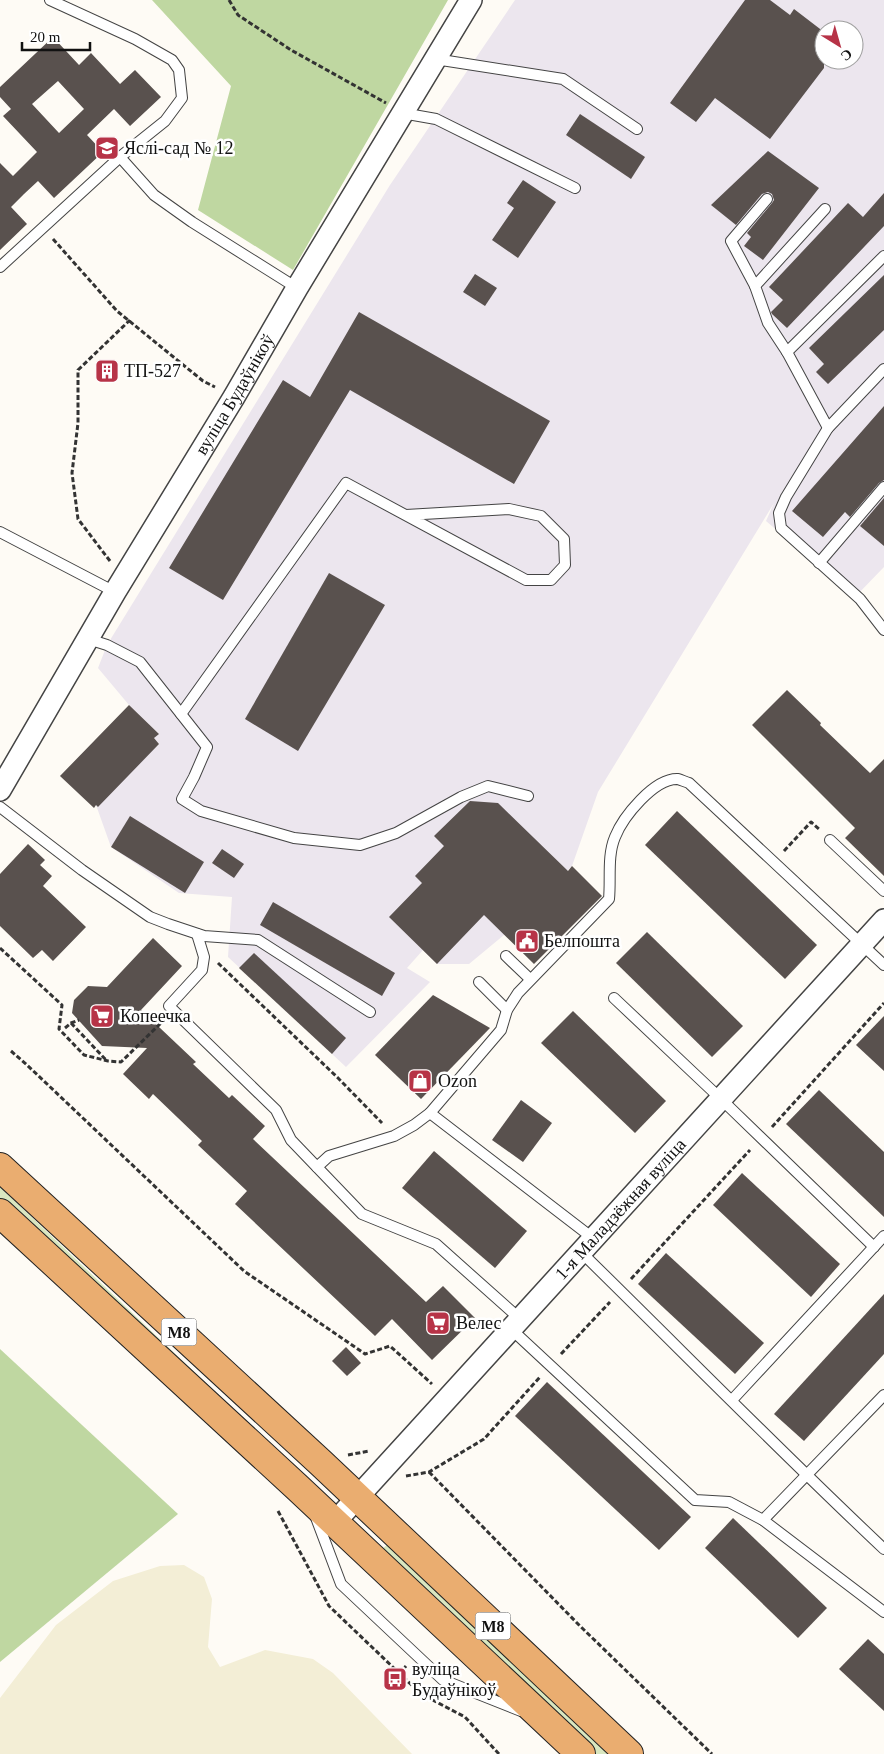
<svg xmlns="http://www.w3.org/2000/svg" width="884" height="1754" viewBox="0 0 884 1754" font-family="Georgia,serif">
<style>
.industrial{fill:#ece6ee;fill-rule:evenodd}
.farmland{fill:#f3eed6}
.green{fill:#d9e7c0}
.forest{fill:#bfd7a1}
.building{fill:#59514e;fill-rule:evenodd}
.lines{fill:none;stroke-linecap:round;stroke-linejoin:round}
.service-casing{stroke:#444;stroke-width:12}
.minor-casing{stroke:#444;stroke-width:24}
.trunk-casing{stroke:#222;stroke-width:30}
.path{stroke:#333;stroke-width:3;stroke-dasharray:5 2.5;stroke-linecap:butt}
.service{stroke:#fff;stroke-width:10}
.minor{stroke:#fff;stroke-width:21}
.trunk{stroke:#eaad70;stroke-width:28}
.labels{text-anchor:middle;stroke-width:5;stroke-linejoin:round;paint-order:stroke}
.shield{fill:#fff;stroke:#585858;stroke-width:1}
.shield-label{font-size:16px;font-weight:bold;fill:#111}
.poi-label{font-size:18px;fill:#111;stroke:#fff;text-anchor:start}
.street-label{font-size:18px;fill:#111;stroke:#fff}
</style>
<rect width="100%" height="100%" fill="#fefbf5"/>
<!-- industrial -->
<path class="industrial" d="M515,0H884V567L855,597L766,521L774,503L598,792L572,866L504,935L469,964H437L423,950L407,968L430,982L346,1067L228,957L232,897L179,893L111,847L96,805L159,744L154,738L158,733L129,705L98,668L107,645L390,185ZM824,30H854V60H824Z"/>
<!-- farmland -->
<polygon class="farmland" points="184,1565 204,1577 212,1599 208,1647 220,1667 265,1650 313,1659 333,1673 412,1754 0,1754 0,1698 56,1625 113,1581 160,1566"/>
<!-- green -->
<g class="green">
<polygon points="0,1187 290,1463 0,1201"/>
<polygon points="387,1545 392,1547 612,1754 595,1754 383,1556 382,1549"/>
</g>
<!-- forest -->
<g class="forest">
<polygon points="152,0 448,0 293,270 198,210 231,86"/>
<polygon points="0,1349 178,1514 0,1662"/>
</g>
<!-- building -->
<g class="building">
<polygon points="745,0 770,0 790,15 794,9 824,32 824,68 770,139 715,98 696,122 670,103"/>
<path d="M53,37L79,65L91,53L120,84L135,70L161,97L130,126L114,109L87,135L103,152L54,198L38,181L24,194L11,207L27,224L0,250V163L13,176L37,152L3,116L11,109L0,97V87ZM58,81L84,109L59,133L32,104Z"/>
<polygon points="580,114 645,157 631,179 566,135"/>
<polygon points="768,151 819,188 763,260 744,246 751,237 747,233 772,203 774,200 772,194 768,192 762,194 736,225 711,205"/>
<polygon points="523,180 556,202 518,258 492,240 514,208 507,203"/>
<polygon points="884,193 884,226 787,328 772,314 771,312 783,300 769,287 848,203 863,217"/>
<polygon points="475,274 497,288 485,306 463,292"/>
<polygon points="884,275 884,330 828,384 816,372 824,364 809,348"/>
<polygon points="359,312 550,421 514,484 350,390 223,600 169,568 283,380 310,397"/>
<polygon points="884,406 884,480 879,483 850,517 845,512 823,537 792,511"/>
<polygon points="884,498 884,546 860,526"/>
<polygon points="329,573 385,605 298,751 245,719"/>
<polygon points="787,690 821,723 820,725 870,773 884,759 884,876 845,838 855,828 752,725"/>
<polygon points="129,705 159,734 154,738 159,744 98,807 96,805 94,808 60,776"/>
<polygon points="470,801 498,803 568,871 572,866 602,896 534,964 484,915 437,964 389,917 422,883 415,876 444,846 434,836"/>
<polygon points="677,811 817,945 785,979 645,845"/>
<polygon points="130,816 204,862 185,893 111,847"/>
<polygon points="28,844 45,860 40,865 52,876 43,886 86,927 53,961 42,950 33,958 0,926 0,874"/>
<polygon points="222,849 244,864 234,878 212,863"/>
<polygon points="273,902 395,973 382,996 260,925"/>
<polygon points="647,932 743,1026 712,1057 616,963"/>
<polygon points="153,938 182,966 141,1010 196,1062 193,1064 229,1098 232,1095 265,1126 253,1139 426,1302 443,1286 475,1318 432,1360 392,1319 375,1336 235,1204 247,1191 198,1145 202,1141 153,1094 149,1099 123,1074 147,1048 102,1046 72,1013 74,1000 88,986 107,987"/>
<polygon points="254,953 346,1038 332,1054 239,968"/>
<polygon points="433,995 490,1028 421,1099 375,1055"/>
<polygon points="573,1011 666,1101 635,1133 541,1043"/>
<polygon points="884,1016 884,1071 856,1045"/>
<polygon points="819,1090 884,1152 884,1217 786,1124"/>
<polygon points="521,1100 552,1123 523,1162 492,1140"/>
<polygon points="434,1151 527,1231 495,1268 402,1188"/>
<polygon points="742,1173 840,1264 811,1297 713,1205"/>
<polygon points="666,1253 764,1343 735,1374 638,1284"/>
<polygon points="884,1294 884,1354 804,1441 774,1414"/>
<polygon points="346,1347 361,1363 347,1376 332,1361"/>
<polygon points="547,1382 691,1517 659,1550 515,1416"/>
<polygon points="733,1518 827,1608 798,1638 705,1548"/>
<polygon points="868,1639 884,1654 884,1711 839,1669"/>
</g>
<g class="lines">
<!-- service casing -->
<g class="service-casing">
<g id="service">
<polyline points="435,59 563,79 637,129"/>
<polyline points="402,113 436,119 575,188"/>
<polyline points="120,157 154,195 192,222 297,288"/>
<polyline points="0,267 120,157 165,121 182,98 179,70 172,60 135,39 50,0"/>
<polyline points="755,286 731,241 767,199"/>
<polyline points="787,352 768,323 755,286 825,209"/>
<polyline points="884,369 828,428 786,497 779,513 781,528 860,599 884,630"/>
<polyline points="828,428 787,352 884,256"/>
<polyline points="0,532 115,592"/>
<polyline points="819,563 884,487"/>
<polyline points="88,639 107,645 140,662 207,747 194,777 182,799 201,811 294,838 360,845 396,833 461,797 488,786 528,796"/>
<polyline points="181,714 346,483 526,580 551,580 565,565 564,539 541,516 509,509 406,515"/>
<polyline points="0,807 82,870 150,917 168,924 204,936 258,940 370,1012"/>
<polyline points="830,840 884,891"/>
<polyline points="197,934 204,957 202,970 169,1006 276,1110 291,1140 362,1214 436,1244 520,1319"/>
<polyline points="506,956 530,979"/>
<polyline points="479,982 507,1010"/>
<polyline points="614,998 721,1099 874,1247"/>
<polyline points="317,1167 329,1156 394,1136 414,1125 430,1113"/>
<path d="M594,1239L430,1113L501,1030L507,1010L518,993L609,899C611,879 607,856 615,837C623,817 654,778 678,779C681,780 686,782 689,783L884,965"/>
<path d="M581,1252C682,1351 781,1452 884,1549"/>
<polyline points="511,1329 695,1500 729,1502 763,1520 884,1612"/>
<polyline points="732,1400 884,1236"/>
<polyline points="315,1515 341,1584 443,1680 521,1711"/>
<polyline points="763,1520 884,1395"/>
</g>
</g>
<!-- minor casing -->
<g class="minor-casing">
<g id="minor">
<path id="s1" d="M0,790L115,592L234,397L297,288L471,0"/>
<path id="s2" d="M334,1523L884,920"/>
</g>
</g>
<!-- trunk casing -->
<g class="trunk-casing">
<g id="trunk">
<polyline points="0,1167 321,1463 629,1754"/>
<polyline points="0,1213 298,1488 581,1754"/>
</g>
</g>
<!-- path -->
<g class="path">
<polyline points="229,0 238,15 291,50 386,103"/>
<polyline points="53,239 117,311 203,381 215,387"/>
<polyline points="110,561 78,519 72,473 78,423 78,370 130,320"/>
<polyline points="784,851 811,822 819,829"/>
<polyline points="0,948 62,1005 59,1029 84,1055 108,1061 121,1062 162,1022"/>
<polyline points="218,963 338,1078 382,1123"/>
<polyline points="71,1023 107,1061"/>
<polyline points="65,1028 71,1023 79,1020"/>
<polyline points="11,1051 27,1065 244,1271 365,1354 390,1346 432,1384"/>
<polyline points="772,1127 884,1003"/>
<polyline points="631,1279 750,1150"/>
<polyline points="561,1354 610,1302"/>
<polyline points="348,1455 369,1451"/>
<polyline points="429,1472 580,1626 712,1754"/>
<polyline points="406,1476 429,1472 484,1439 540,1377"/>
<polyline points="278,1511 329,1606 421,1694 465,1717 499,1754"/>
<polyline points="395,1679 406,1666"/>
</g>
<!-- service -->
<use href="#service" class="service"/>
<!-- minor -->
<use href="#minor" class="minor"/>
<!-- trunk -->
<use href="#trunk" class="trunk"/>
</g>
<!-- icons -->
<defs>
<g id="school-square" transform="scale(1.25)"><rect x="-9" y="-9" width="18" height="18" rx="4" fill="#b73347" stroke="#fff"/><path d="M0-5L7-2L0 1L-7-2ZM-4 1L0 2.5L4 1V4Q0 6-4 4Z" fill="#fff"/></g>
<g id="building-square" transform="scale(1.25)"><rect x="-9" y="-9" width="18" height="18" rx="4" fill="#b73347" stroke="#fff"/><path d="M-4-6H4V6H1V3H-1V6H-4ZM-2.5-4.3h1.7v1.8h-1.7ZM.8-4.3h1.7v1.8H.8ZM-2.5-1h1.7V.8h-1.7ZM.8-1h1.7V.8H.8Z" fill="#fff"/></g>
<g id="civic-square" transform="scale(1.25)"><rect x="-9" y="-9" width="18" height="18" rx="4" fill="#b73347" stroke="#fff"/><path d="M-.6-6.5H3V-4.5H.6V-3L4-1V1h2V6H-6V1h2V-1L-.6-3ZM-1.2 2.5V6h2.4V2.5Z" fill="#fff"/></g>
<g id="supermarket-square" transform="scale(1.25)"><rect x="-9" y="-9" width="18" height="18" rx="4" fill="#b73347" stroke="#fff"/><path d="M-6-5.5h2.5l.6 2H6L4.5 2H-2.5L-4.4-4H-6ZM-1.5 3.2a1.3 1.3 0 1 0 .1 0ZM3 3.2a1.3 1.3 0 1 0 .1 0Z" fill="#fff"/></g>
<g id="shop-square" transform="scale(1.25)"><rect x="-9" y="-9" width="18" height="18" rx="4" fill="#b73347" stroke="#fff"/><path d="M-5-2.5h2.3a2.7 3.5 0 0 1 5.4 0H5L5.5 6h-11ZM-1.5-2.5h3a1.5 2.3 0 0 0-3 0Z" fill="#fff"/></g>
<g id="bus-square" transform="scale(1.25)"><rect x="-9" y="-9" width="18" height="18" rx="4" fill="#b73347" stroke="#fff"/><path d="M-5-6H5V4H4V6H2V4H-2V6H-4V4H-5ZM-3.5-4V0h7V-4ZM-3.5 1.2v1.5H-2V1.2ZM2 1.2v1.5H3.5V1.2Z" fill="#fff"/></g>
</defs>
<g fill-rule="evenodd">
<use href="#school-square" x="107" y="148"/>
<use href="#building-square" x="107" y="371"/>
<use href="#civic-square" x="527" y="941"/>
<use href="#supermarket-square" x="102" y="1016"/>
<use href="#shop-square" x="420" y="1081"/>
<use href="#supermarket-square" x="438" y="1323"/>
<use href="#bus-square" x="395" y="1679"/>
</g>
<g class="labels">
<!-- shield labels -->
<g class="shield">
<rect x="161.5" y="1318.5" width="35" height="27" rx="4"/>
<rect x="475.5" y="1612.5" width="35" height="27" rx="4"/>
</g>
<g class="shield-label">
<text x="179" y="1338">М8</text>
<text x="493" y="1632">М8</text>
</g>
<!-- poi labels -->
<g class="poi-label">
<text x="124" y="154">Яслі-сад № 12</text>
<text x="124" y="377">ТП-527</text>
<text x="544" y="947">Белпошта</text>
<text x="120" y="1022">Копеечка</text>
<text x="438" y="1087">Ozon</text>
<text x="456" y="1329">Велес</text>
<text x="412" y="1675">вуліца<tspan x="412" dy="21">Будаўнікоў</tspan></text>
</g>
<!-- street labels -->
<g class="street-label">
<text dy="6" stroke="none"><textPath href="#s1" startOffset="460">вуліца Будаўнікоў</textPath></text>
<text dy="6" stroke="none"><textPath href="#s2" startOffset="425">1-я Маладзёжная вуліца</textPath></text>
</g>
</g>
<!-- north arrow -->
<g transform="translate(839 45) rotate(143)"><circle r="24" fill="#ffffff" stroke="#a0a0a0"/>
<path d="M0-4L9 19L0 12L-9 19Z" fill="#b73347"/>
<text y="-8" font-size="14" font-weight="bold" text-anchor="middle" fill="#111111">С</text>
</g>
<!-- scale -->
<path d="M22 42v8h68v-8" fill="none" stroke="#111111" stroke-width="2.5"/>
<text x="30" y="42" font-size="15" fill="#111111" stroke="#ffffff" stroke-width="4" paint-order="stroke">20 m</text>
</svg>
